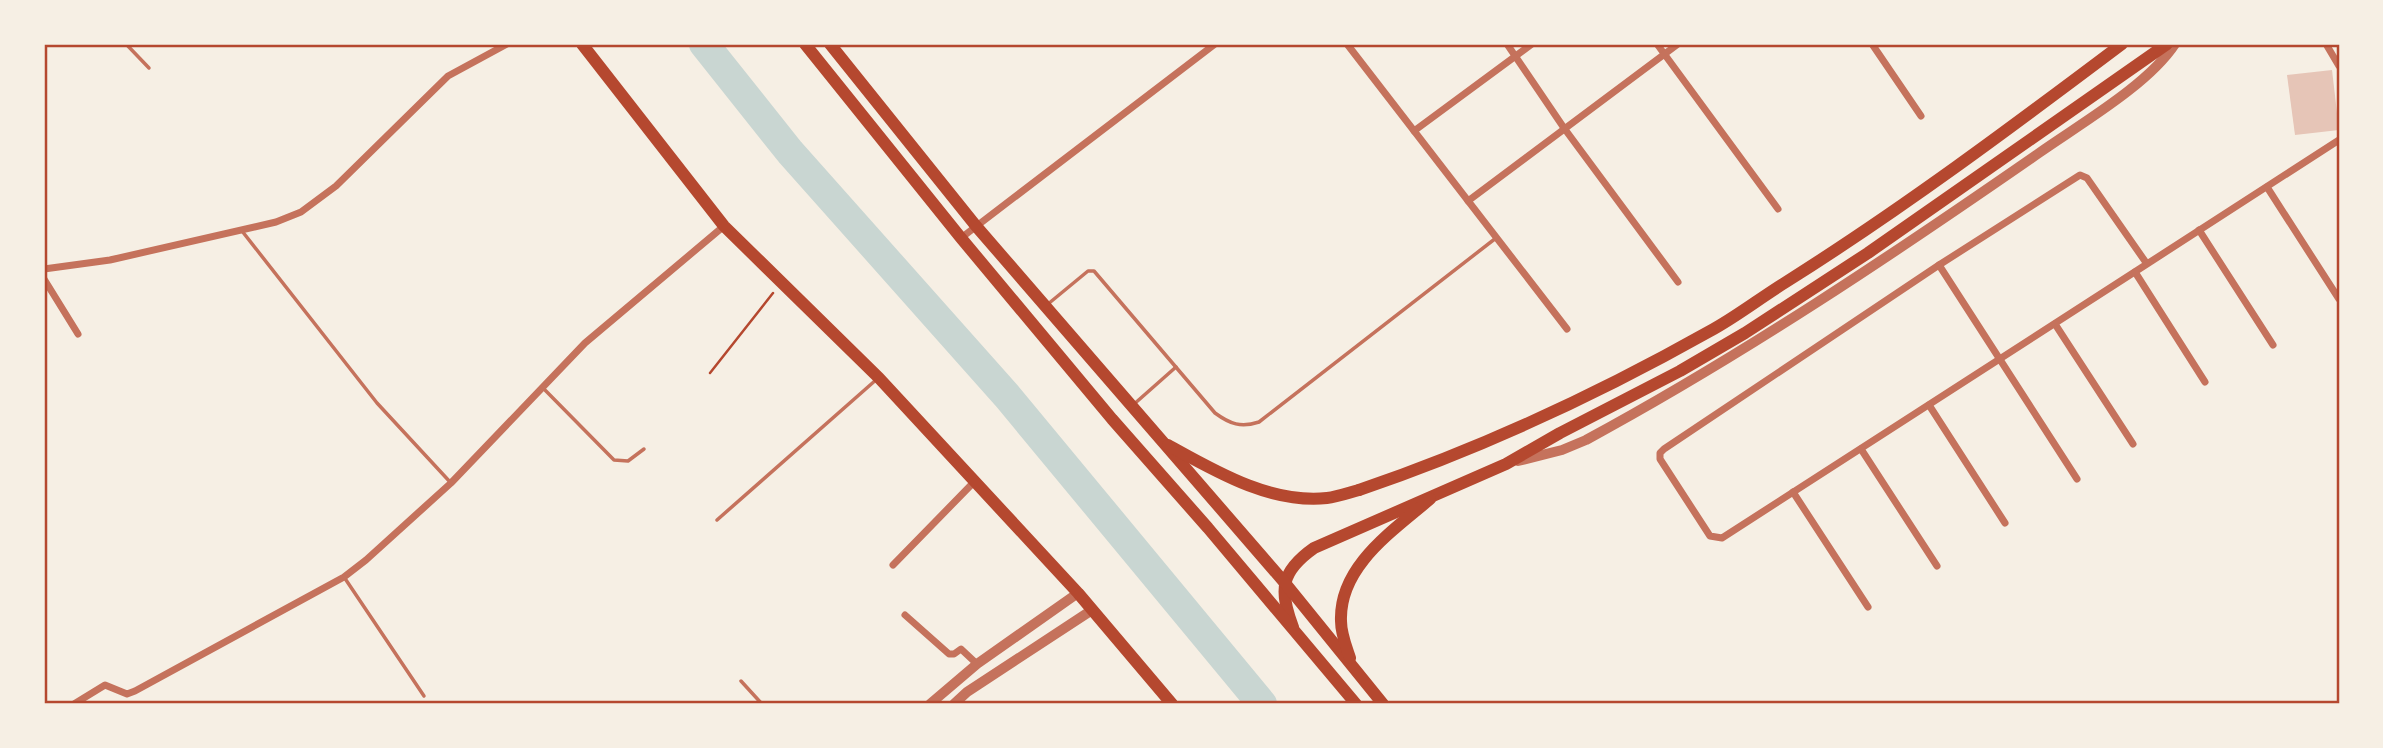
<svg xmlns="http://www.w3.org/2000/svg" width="2383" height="748" viewBox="0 0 2383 748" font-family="Arial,sans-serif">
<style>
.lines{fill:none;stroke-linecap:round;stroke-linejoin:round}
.river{stroke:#c9d6d2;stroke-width:30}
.building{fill:#e6c5b7}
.path{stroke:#b5482f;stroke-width:2.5}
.service{stroke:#c5725c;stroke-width:3.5}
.minor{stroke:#c5725c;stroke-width:7}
.tertiary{stroke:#c5725c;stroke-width:10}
.primary{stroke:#b5482f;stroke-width:12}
.trunk{stroke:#b5482f;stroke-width:12}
.neatline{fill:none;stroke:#b5482f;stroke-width:2.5}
</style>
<rect width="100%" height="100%" fill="#f6efe4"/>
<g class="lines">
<!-- river -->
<polyline class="river" points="704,44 790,152 1007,396 1262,704"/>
</g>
<!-- building -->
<polygon class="building" points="2332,70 2339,130 2295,135 2287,75"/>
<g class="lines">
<!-- path -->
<polyline class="path" points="710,373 773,293"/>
<!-- service -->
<g class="service">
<polyline points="126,44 149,68"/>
<polyline points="242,231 377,403 451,483"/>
<path d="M1048,304L1088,271H1094L1215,413C1230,424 1241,428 1259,422L1496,238"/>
<polyline points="543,388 614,460 628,461 644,449"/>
<polyline points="1133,405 1176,367"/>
<polyline points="717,520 877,379"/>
<polyline points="344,577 424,696"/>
<polyline points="741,681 762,704"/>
</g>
<!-- minor -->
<g class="minor">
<polyline points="1347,44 1567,329"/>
<polyline points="1507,44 1564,128 1678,282"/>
<polyline points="1657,44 1778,209"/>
<polyline points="1872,44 1921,116"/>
<polyline points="2326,44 2339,66"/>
<polyline points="1414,131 1532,44"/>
<polyline points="2267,187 2339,299"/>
<polyline points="1468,201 1678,44"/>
<polyline points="2199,230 2273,345"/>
<polyline points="961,238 1215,44"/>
<polyline points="2147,264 2087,178 2080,175 1939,265 1664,449 1660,453 1660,459 1710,536 1722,538 2147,264 2339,140"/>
<polyline points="1939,265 2077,479"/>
<polyline points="44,269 110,260 276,222 301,212 336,186 448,76 507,44"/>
<polyline points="2135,272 2205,382"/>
<polyline points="44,279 78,334"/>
<polyline points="2055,324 2133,444"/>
<polyline points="1929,405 2005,523"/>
<polyline points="1861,449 1937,566"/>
<polyline points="1793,492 1868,607"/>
<polyline points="893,565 974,482"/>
<polyline points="905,615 949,654 954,654 961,649 977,664"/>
<polyline points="74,704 105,685 127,694 135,691 344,577 366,560 451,483 585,343 724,226"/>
</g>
<!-- tertiary -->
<g class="tertiary">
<path d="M1518,461L1562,450L1586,440C1743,355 1892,255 2039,153C2080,124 2148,85 2175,44"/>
<polyline points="930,704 977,664 1078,593"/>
<polyline points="954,704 967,692 1092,610"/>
</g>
<!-- primary -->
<g class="primary">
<polyline points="582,44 724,226 879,378 1078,593 1172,704"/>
<path d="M1359,490C1480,449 1598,394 1710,331C1736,317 1760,298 1786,282C1902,209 2013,126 2122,44"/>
<path d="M1293,627C1279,590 1280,572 1314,548L1506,464L1560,433L1680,371L1745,333L1868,253L2167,44"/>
</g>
<!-- trunk -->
<g class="trunk">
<polyline points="805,44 961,238 1112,419 1208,528 1356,704"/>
<polyline points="830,44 976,226 1285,583 1383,704"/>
<path d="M1168,445C1215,471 1270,504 1327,498C1337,497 1348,493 1359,490"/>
<path d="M1350,658C1346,646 1341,634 1341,621C1339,566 1393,531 1430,499"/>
</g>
</g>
<!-- border -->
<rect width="2383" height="748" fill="none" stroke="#f6efe4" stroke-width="91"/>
<rect x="46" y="46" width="2292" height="656" class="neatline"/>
</svg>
